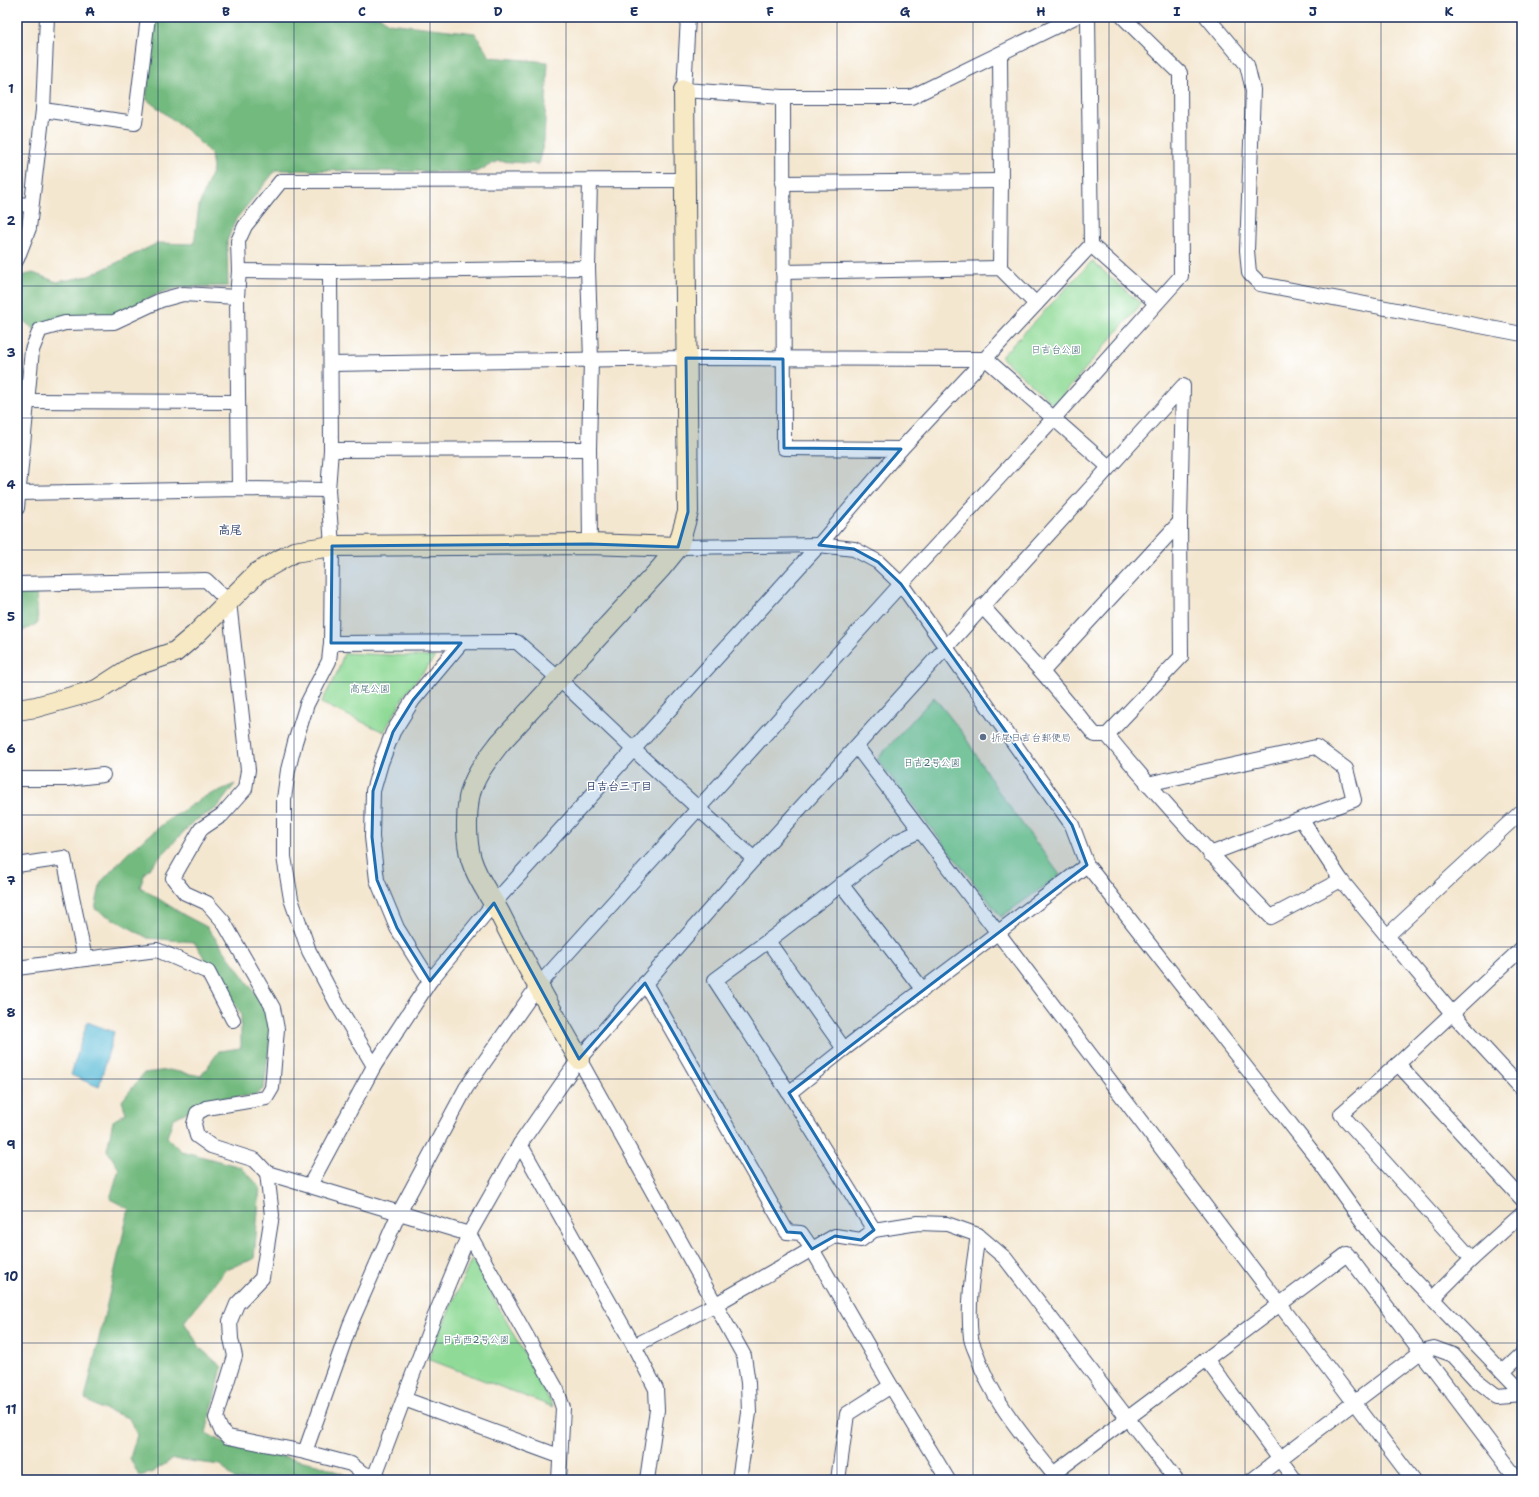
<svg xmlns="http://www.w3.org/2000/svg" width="1539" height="1497" viewBox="0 0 1539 1497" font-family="'Shantell Sans','Klee One',sans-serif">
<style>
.green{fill:#8fda96;stroke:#55847a}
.forest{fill:#73ba7f;stroke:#47746e}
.water{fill:#57b9d6;stroke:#39749a}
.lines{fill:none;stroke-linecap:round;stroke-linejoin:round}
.street-casing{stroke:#3c4b6f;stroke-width:16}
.secondary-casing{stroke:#3c4b6f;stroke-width:22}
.street{stroke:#fff;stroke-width:14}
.secondary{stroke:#f7e9c3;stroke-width:20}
.marked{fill:#1f6fb2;fill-opacity:0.2;stroke:#1f6fb2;stroke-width:3;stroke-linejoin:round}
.grid{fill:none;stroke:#1b2f5e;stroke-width:1;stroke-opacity:0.55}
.service-dot{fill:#5c6f8a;stroke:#fff;stroke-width:1.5}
.labels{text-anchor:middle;stroke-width:3;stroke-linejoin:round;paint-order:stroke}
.park-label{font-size:10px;fill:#3e626f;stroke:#fff}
.service-label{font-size:10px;fill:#4e5e75;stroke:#fff;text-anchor:start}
.neighbourhood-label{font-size:11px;font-weight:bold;fill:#1b2f5e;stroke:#fff}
.quarter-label{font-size:12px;font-weight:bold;fill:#1b2f5e;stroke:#fff}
.neatline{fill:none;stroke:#1b2f5e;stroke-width:1.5}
.grid-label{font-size:13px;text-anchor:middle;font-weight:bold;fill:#1b2f5e}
</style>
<rect width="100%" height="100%" fill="#fff"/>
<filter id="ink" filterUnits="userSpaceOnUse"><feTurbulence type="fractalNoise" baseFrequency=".025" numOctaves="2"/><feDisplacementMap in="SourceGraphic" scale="8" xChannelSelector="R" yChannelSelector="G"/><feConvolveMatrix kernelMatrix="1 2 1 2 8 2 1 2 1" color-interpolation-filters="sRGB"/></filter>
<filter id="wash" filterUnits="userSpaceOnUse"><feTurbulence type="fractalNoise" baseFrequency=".012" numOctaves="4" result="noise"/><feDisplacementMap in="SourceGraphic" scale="16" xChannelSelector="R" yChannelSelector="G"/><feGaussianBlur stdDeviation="0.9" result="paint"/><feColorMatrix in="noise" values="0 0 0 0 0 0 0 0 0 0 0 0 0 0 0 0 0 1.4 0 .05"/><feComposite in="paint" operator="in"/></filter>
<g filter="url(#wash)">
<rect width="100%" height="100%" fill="#f4e7d0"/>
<!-- green -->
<g class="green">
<polygon points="1092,261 1141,304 1054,405 1001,357"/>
<polygon points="344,653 435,657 404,696 384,732 321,703 338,671"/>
<polygon points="934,697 962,732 998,791 1060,875 1001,917 877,759"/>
<polygon points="472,1258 553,1407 428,1359"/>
</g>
<!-- forest -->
<g class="forest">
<polygon points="155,17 381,17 388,23 475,33 490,57 548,62 544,141 538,164 498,161 476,172 276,170 236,219 227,241 228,286 183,287 162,292 112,317 34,329 17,316 17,277 33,273 57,282 89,276 158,243 194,244 199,206 213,169 211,154 189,132 146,99"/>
<polygon points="17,589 36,590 38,623 17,634"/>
<polygon points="235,784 217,808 193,822 145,873 140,887 184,915 207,927 268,1011 271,1030 264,1088 256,1095 209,1100 173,1119 167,1137 181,1151 241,1167 260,1187 254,1259 226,1269 184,1322 201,1349 222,1367 206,1433 230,1446 318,1464 358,1480 235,1480 221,1465 173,1459 151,1473 139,1476 130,1458 137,1435 129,1418 100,1408 85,1399 129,1209 110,1199 119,1169 107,1150 113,1121 126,1113 122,1101 144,1073 169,1070 201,1076 219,1051 241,1048 241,1014 194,942 148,938 95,909 101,882 128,853 168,820 204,797"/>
</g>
<!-- water -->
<polygon class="water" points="87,1022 114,1032 99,1087 71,1075"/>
</g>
<g filter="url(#ink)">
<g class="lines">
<!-- street casing -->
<g class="street-casing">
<g id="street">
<polyline points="688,17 684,90 783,97 911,97 1075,17"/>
<polyline points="1207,17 1247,65 1253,90 1247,250 1249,273 1260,284 1522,334"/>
<polyline points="783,97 784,448 901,449"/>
<polyline points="43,110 135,123 148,17"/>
<polyline points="590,181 588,268 591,360 589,449 590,544"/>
<polyline points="782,183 1001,181"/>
<polyline points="17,204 31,205"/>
<polyline points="1091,245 1156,303"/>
<polyline points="17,259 29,228 43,110 47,17"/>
<polyline points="1000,268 1001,181 1000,54"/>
<polyline points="239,271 330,272 588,268"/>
<polyline points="330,272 331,450 328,490 332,546 331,643 329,661 307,704 295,742 288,770 284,799 284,857 291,899 309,951 337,1004 374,1066"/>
<polyline points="783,272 1000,268 1036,304"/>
<polyline points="237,297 239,489"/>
<polyline points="331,364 686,358 986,359 1109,467"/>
<polyline points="28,401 237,402"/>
<polyline points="331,450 589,449"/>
<polyline points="19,493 239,489 328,490"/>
<polyline points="17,508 32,350 40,330 65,323 114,322 161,300 183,294 237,297 239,271 238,241 245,226 281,181 685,180"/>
<polyline points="678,547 819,545 854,549 878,562 901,584 1072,825 1087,865 1314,1154 1375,1239 1522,1392"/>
<polyline points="17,584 206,580 229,602 248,770 245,789 222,815 201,829 173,878 185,893 207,903 223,921 273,1008 277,1029 272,1088 266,1098 206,1108 197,1113 194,1124 197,1136 211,1146 255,1160 267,1173 469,1234 557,1390 563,1408 559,1480"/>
<polyline points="331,643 517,642 559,679 634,750 754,859"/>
<polyline points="1042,672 1180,522"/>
<path d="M1107,735C1159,798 1214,858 1271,917L1341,880"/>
<polyline points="857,747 1413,1480"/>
<polyline points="17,779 67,779 103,775"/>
<polyline points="1147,784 1316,747 1346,769 1354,800 1301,819 1210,854"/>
<polyline points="1301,819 1341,880 1387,936 1452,1013 1522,1089"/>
<polyline points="17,865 64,858 85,959 157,950 208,972 233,1020"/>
<polyline points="841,884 923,990"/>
<polyline points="1387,936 1522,811"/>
<polyline points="768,941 715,980 789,1093 874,1230"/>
<polyline points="17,968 85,959"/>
<polyline points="430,981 397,928 377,880 372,837 373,791 381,763 393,732 413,700 461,643"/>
<polyline points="645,983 787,1232 801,1233 812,1249 891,1386 948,1480"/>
<polyline points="844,1049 768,941 898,841 920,831"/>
<polyline points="579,1059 744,1356 748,1383 749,1413 739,1480"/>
<polyline points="1398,1064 1522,1199"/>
<polyline points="789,1093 844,1049 1087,865"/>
<polyline points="520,1144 634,1346 656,1389 657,1410 647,1480"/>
<polyline points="267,1173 272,1215 262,1278 237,1304 230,1321 231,1339 235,1356 216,1418 221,1430 228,1437 305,1452 351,1464 361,1472 380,1480"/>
<polyline points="310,1185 374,1066 430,981 494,903 819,545 901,449 1091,245 1088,17"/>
<path d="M978,1235C973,1269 967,1303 971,1338C972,1344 975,1350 977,1355C992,1402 1028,1441 1058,1480"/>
<polyline points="1472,1259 1341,1114 1398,1064 1522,948"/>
<polyline points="1432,1299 1472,1259 1522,1214"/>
<polyline points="634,1346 716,1304 835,1236 861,1240 874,1230 918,1223 947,1224 978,1235 1005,1258 1128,1419 1176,1480"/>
<polyline points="1206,1359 1295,1480"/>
<polyline points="1503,1372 1522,1354"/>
<polyline points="404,1399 559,1456"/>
<polyline points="305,1452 350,1325 399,1213 466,1088 537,987 901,584 1053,419 1181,276 1180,73 1123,17"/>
<polyline points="1053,1474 1347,1254 1518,1480"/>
<polyline points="374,1478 434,1318 469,1234 520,1144 579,1059 754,859 1183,386 1180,522 1181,657 1107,735 1095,735 1042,672 982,606"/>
<polyline points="838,1480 847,1414 891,1386"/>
<polyline points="1252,1480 1422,1351 1434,1348 1453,1355 1475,1379 1497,1396 1522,1394"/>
</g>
</g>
<!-- secondary casing -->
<g class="secondary-casing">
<g id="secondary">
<polyline points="17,710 36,707 97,690 134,666 175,652 195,635 257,573 294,552 332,546 590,544 678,547"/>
<path d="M579,1059C551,1010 524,962 499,912C489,894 477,879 471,859C466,841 466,817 469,798C473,777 487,760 500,743L661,568L678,547L688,512L684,90"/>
</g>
</g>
<!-- street -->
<use href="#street" class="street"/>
<!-- secondary -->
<use href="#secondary" class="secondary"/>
</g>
</g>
<!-- marked area -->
<path class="marked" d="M686,358L783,359L784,448L901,449L819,545L854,549L878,562L901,584L1072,825L1087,865L789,1093L874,1230L861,1240L835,1236L812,1249L801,1233L787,1232L645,983L579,1059L494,903L430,981L397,928L377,880L372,837L373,791L393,732L413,700L461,643H331L332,546L590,544L678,547L688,512Z"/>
<!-- grid -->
<path class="grid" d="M158,17V1480M294,17V1480M430,17V1480M566,17V1480M702,17V1480M837,17V1480M973,17V1480M1109,17V1480M1245,17V1480M1381,17V1480M17,154H1522M17,286H1522M17,418H1522M17,550H1522M17,682H1522M17,815H1522M17,947H1522M17,1079H1522M17,1211H1522M17,1343H1522"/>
<!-- markers -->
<circle class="service-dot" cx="983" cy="737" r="4"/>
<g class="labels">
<!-- park labels -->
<g class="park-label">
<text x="1056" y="353">日吉台公園</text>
<text x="370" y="692">高尾公園</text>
<text x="932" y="766">日吉2号公園</text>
<text x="476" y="1343">日吉西2号公園</text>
</g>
<!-- service labels -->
<g class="service-label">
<text x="991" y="741">折尾日吉台郵便局</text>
</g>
<!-- neighbourhood labels -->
<g class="neighbourhood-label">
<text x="619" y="790">日吉台三丁目</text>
</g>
<!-- quarter labels -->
<g class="quarter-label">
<text x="230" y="534">高尾</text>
</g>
</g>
<!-- margin -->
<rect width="1539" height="1497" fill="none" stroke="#fff" stroke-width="44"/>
<rect x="22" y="22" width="1495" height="1453" class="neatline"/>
<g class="grid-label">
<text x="90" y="16">A</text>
<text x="226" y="16">B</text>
<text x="362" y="16">C</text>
<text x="498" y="16">D</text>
<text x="634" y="16">E</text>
<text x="770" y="16">F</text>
<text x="905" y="16">G</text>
<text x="1041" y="16">H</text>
<text x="1177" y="16">I</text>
<text x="1313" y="16">J</text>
<text x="1449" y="16">K</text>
<text x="11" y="93">1</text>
<text x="11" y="225">2</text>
<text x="11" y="357">3</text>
<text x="11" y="489">4</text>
<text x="11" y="621">5</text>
<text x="11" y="753">6</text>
<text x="11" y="885">7</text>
<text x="11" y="1017">8</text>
<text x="11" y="1149">9</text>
<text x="11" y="1281">10</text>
<text x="11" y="1414">11</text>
</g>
</svg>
